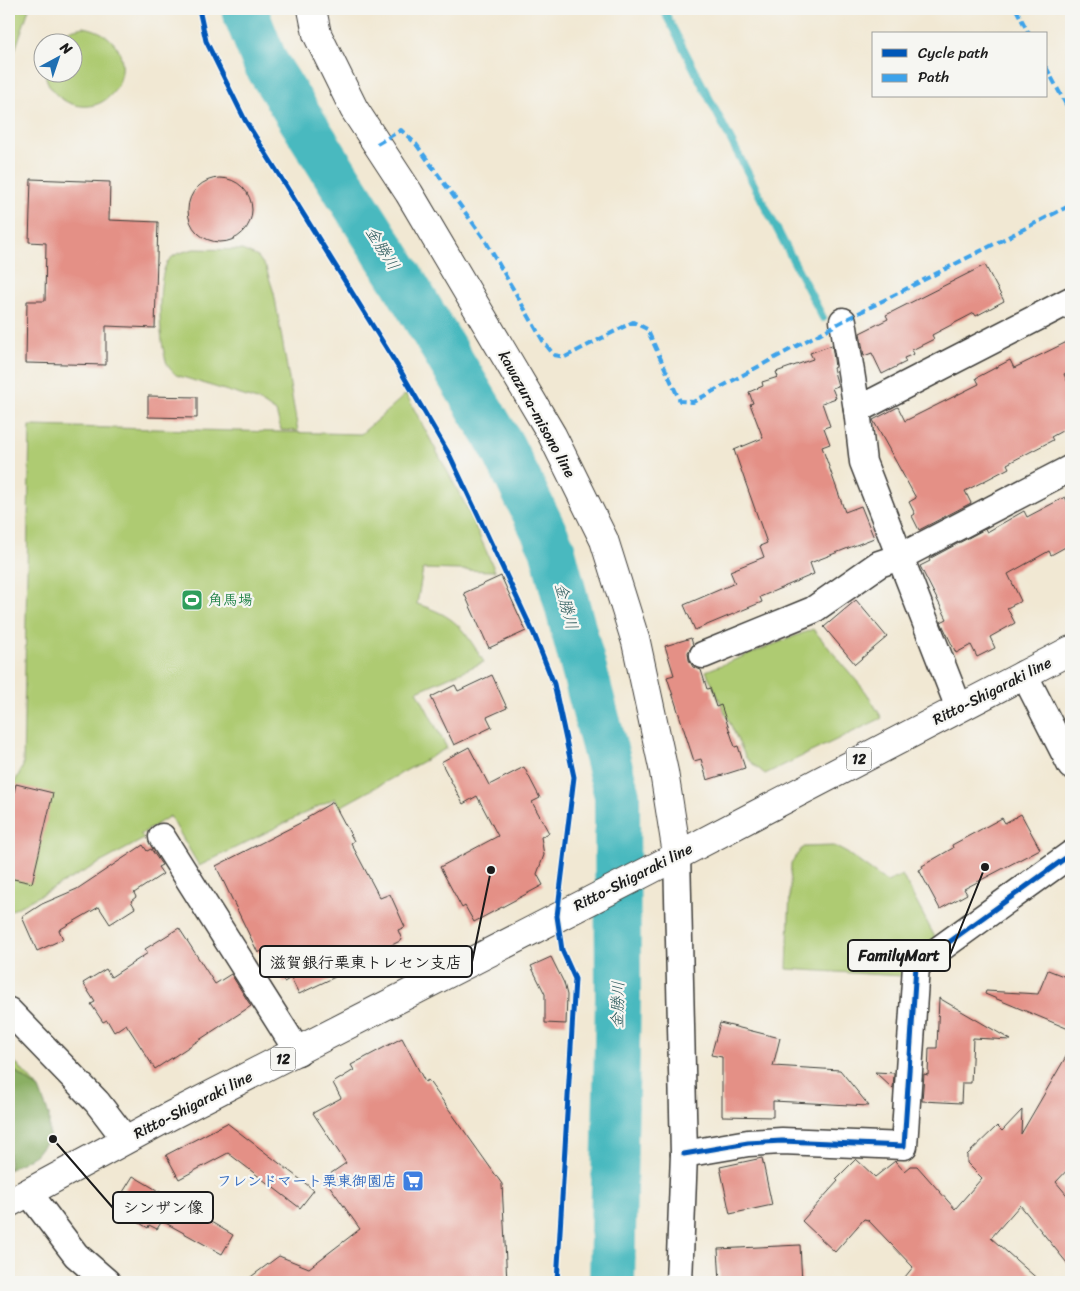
<svg xmlns="http://www.w3.org/2000/svg" width="1080" height="1291" viewBox="0 0 1080 1291" font-family="Sriracha,'Klee One',sans-serif">
<style>
.green{fill:#aecb72;stroke:#657447}
.forest{fill:#8aaf64;stroke:#536640}
.lines{fill:none;stroke-linecap:round;stroke-linejoin:round}
.stream{stroke:#4ab9bf;stroke-width:8}
.river{stroke:#4ab9bf;stroke-width:46}
.building{fill:#e49086}
.minor-casing{stroke:#3c3b37;stroke-width:29}
.major-casing{stroke:#3c3b37;stroke-width:30}
.minor{stroke:#fff;stroke-width:26}
.major{stroke:#fff;stroke-width:28}
.quiet{stroke:#3da2ea;stroke-width:4;stroke-dasharray:8 4;stroke-linecap:butt}
.cycleway-casing{stroke:#f6f6f2;stroke-width:8}
.cycleway{stroke:#0057b8;stroke-width:5}
.labels{text-anchor:middle;stroke-width:4.5;stroke-linejoin:round;paint-order:stroke}
.shield{fill:#f6f6f2;stroke:#5d5d5c;stroke-width:1}
.shield-label{font-size:14px;font-weight:bold;fill:#1c1c1c}
.street-label{font-size:15px;fill:#1c1c1c;stroke:#f6f6f2}
.leisure-label{font-size:15px;font-weight:bold;fill:#27864d;stroke:#f6f6f2;text-anchor:start}
.shop-label{font-size:15px;font-weight:bold;fill:#366cbe;stroke:#f6f6f2;text-anchor:end}
.water-label{font-size:16px;font-style:italic;fill:#2e5b5d;stroke:#f6f6f2}
.leader{fill:none;stroke:#1c1c1c;stroke-width:2}
.callout-dot{fill:#1c1c1c;stroke:#f6f6f2;stroke-width:2}
.callout{fill:#f6f6f2;stroke:#1c1c1c;stroke-width:2}
.callout-label{font-size:16px;text-anchor:middle;font-weight:bold;fill:#1c1c1c}
</style>
<rect width="100%" height="100%" fill="#f6f6f2"/>
<filter id="ink" filterUnits="userSpaceOnUse"><feTurbulence type="fractalNoise" baseFrequency=".02" numOctaves="2"/><feDisplacementMap in="SourceGraphic" scale="10" xChannelSelector="R" yChannelSelector="G"/><feConvolveMatrix kernelMatrix="1 2 1 2 8 2 1 2 1" color-interpolation-filters="sRGB"/></filter>
<filter id="wash" filterUnits="userSpaceOnUse"><feTurbulence type="fractalNoise" baseFrequency=".0096" numOctaves="4" result="noise"/><feDisplacementMap in="SourceGraphic" scale="20" xChannelSelector="R" yChannelSelector="G"/><feGaussianBlur stdDeviation="1.12" result="paint"/><feColorMatrix in="noise" values="0 0 0 0 0 0 0 0 0 0 0 0 0 0 0 0 0 1.4 0 .05"/><feComposite in="paint" operator="in"/></filter>
<g filter="url(#wash)">
<rect width="100%" height="100%" fill="#f1e8d3"/>
<!-- green -->
<g class="green">
<polygon points="9,9 29,9 9,68"/>
<path d="M84,27C151,40 120,126 67,102C55,96 47,86 45,73L72,72V42H52C62,33 70,29 84,27Z"/>
<path d="M194,249L242,250L258,257L266,268L274,293L298,431L281,430L276,412L260,401L176,375C173,372 170,369 168,366C159,347 156,281 167,263C173,253 184,252 194,249Z"/>
<path d="M406,394L468,510L495,571L423,569L417,604C456,616 463,628 484,662L417,691L447,748L340,807L335,798L199,866L170,816L140,835L144,839L9,912V783L14,784L23,766L30,426L361,434Z"/>
<polygon points="813,629 866,692 882,718 765,774 746,758 706,671"/>
<polygon points="834,846 847,853 887,882 902,875 936,939 905,961 902,976 787,969 791,863 803,847"/>
<polygon points="9,1055 39,1089 14,1070 9,1070"/>
</g>
<!-- forest -->
<polygon class="forest" points="9,1070 13,1070 39,1089 49,1115 49,1138 35,1155 9,1170"/>
<g class="lines">
<!-- stream -->
<polyline class="stream" points="663,9 823,318"/>
<!-- river -->
<polyline class="river" points="244,9 265,62 403,281 502,446 552,548 617,795 618,997 612,1282"/>
</g>
<g id="blocks">
<!-- building -->
<g class="building">
<circle cx="220" cy="210" r="32"/>
<polygon points="31,179 110,182 109,220 158,222 155,328 106,326 106,365 26,363 27,301 45,301 46,243 29,242"/>
<polygon points="985,265 1004,301 976,316 974,313 932,335 934,339 912,350 914,354 904,358 906,362 882,374 872,353 864,356 860,333 888,319 886,315"/>
<polygon points="1071,340 1071,371 1064,374 1071,389 1071,426 1051,437 1053,440 1007,464 1009,468 965,491 971,503 919,530 912,516 915,514 909,502 916,498 873,420 898,407 905,421 979,384 976,378 1010,360 1014,368"/>
<polygon points="832,345 835,367 833,368 838,386 832,388 836,398 822,403 830,426 824,428 830,444 822,447 845,512 861,506 874,538 810,563 814,574 760,597 762,602 695,630 684,605 735,583 730,571 764,557 760,546 767,543 734,450 763,438 750,404 753,403 749,392 763,386 762,382 778,377 776,372 813,359 810,353"/>
<polygon points="148,396 197,397 197,418 148,417"/>
<polygon points="1065,497 1071,509 1071,544 1051,555 1049,551 1008,574 1021,601 1007,608 1015,623 990,637 995,648 977,657 971,645 956,653 941,622 947,619 920,566 930,561 929,559 985,529 987,532 1024,511 1027,517"/>
<polygon points="501,576 526,631 489,648 464,593"/>
<polygon points="856,600 887,637 855,664 824,627"/>
<polygon points="691,638 693,645 688,652 689,660 693,667 701,670 707,689 710,688 716,707 721,705 735,747 738,746 745,768 707,780 701,759 694,761 667,677 674,675 665,646"/>
<polygon points="492,675 507,708 487,717 492,727 454,745 431,697 455,685 458,691"/>
<polygon points="469,747 489,785 524,767 540,798 532,802 549,833 541,837 544,855 537,874 543,885 474,922 465,906 462,908 440,867 498,836 477,796 463,804 441,762"/>
<polygon points="16,784 53,793 32,883 9,878 9,813"/>
<polygon points="333,802 354,841 351,843 380,898 390,894 405,927 398,930 402,940 333,974 335,977 299,994 291,978 284,982 267,948 258,953 216,866 308,819 307,817"/>
<polygon points="1021,814 1040,849 964,889 967,894 940,909 919,870 923,868 922,866 953,848 952,845 1002,818 1005,823"/>
<polygon points="143,845 147,851 151,849 162,865 158,867 163,874 134,893 136,897 131,901 135,908 110,924 99,907 59,930 63,939 37,951 22,917 42,904 77,889"/>
<polygon points="179,928 215,984 231,974 251,1006 155,1069 126,1024 114,1032 107,1020 103,1022 91,1004 95,1002 83,983 106,969 111,977 148,953 145,949"/>
<polygon points="551,957 564,983 567,995 566,1024 545,1023 545,994 531,966"/>
<polygon points="1048,970 1071,979 1071,1030 985,994 986,991 1038,994"/>
<polygon points="939,998 1011,1040 973,1038 971,1083 962,1083 961,1103 922,1101 924,1074 928,1075 929,1048 937,1048"/>
<polygon points="720,1023 780,1038 773,1066 840,1070 869,1106 773,1101 773,1117 722,1116 722,1057 711,1055"/>
<polygon points="402,1038 425,1082 428,1080 502,1184 507,1282 244,1282 279,1256 309,1268 360,1229 324,1178 346,1163 313,1113 341,1098 333,1083 354,1070 351,1065"/>
<polygon points="1071,1048 1071,1166 1056,1182 1071,1200 1071,1268 1020,1205 991,1238 1041,1282 901,1282 913,1267 868,1220 864,1219 835,1252 802,1221 838,1181 836,1179 856,1159 875,1177 895,1161 904,1171 910,1166 917,1166 955,1209 982,1178 967,1163 967,1155 997,1126 1002,1131 1022,1110 1021,1134"/>
<polygon points="875,1072 894,1073 893,1089"/>
<polygon points="227,1123 314,1190 300,1208 228,1153 179,1179 166,1155"/>
<polygon points="762,1158 772,1205 730,1214 720,1167"/>
<polygon points="133,1176 233,1235 222,1254 162,1221 157,1229 149,1225 148,1228 123,1213 124,1210 115,1205"/>
<polygon points="800,1245 802,1282 720,1282 718,1249"/>
</g>
</g>
</g>
<g filter="url(#ink)">
<use href="#blocks" fill-opacity="0" stroke="#3c3b37" stroke-width="1"/>
<g class="lines">
<!-- minor casing -->
<g class="minor-casing">
<g id="minor">
<polyline points="843,321 857,410"/>
<polyline points="703,655 813,610 879,564 900,557 1071,468"/>
<polyline points="1024,674 1071,766"/>
<polyline points="959,708 863,462 857,410 1071,300"/>
<polyline points="162,837 298,1052"/>
<polyline points="677,854 684,1154 679,1282"/>
<polyline points="9,1011 97,1102 126,1140"/>
<polyline points="684,1154 748,1143 782,1141 904,1146 916,966 1071,854"/>
<polyline points="29,1193 76,1255 107,1282"/>
</g>
</g>
<!-- major casing -->
<g class="major-casing">
<g id="major">
<polyline points="312,9 317,34 354,109 409,193 552,435 604,540 636,642 664,772 677,854"/>
<polyline points="9,1203 170,1116 648,871 1071,650"/>
</g>
</g>
<!-- minor -->
<use href="#minor" class="minor"/>
<!-- major -->
<use href="#major" class="major"/>
<!-- quiet -->
<g class="quiet">
<polyline points="1016,9 1029,34"/>
<polyline points="1046,67 1071,114"/>
<polyline points="377,144 401,130 416,144 485,240 543,341 554,355 565,357 633,322 647,329 680,401 693,402 843,321 1071,205"/>
</g>
<!-- cycleway casing -->
<g class="cycleway-casing">
<g id="cycleway">
<polyline points="199,9 206,41 245,120 400,370 450,456 534,634 554,684 574,777 557,916 562,950 575,979 557,1282"/>
<polyline points="684,1154 748,1143 782,1141 904,1146 916,966 1071,854"/>
</g>
</g>
<!-- cycleway -->
<use href="#cycleway" class="cycleway"/>
</g>
</g>
<!-- icons -->
<defs>
<g id="stadium-square" transform="scale(1.125)"><rect x="-9" y="-9" width="18" height="18" rx="4" fill="#2e9e5b" stroke="#f6f6f2"/><path d="M0-5a6.5 5 0 1 0 0 10a6.5 5 0 1 0 0-10ZM-3.5-1.8h7v3.6h-7Z" fill="#fff"/></g>
<g id="supermarket-square" transform="scale(1.125)"><rect x="-9" y="-9" width="18" height="18" rx="4" fill="#3f7fe0" stroke="#f6f6f2"/><path d="M-6-5.5h2.5l.6 2H6L4.5 2H-2.5L-4.4-4H-6ZM-1.5 3.2a1.3 1.3 0 1 0 .1 0ZM3 3.2a1.3 1.3 0 1 0 .1 0Z" fill="#fff"/></g>
</defs>
<g fill-rule="evenodd">
<use href="#stadium-square" x="192" y="600"/>
<use href="#supermarket-square" x="413" y="1181"/>
</g>
<g class="labels">
<!-- shield labels -->
<g class="shield">
<rect x="846.5" y="747.5" width="25" height="23" rx="4"/>
<rect x="270.5" y="1047.5" width="25" height="23" rx="4"/>
</g>
<g class="shield-label">
<text x="859" y="764">12</text>
<text x="283" y="1064">12</text>
</g>
<!-- street labels -->
<g class="street-label">
<text transform="translate(537 414) rotate(61)" y="5">kawazura-misono line</text>
<text transform="translate(992 691) rotate(-27)" y="5">Ritto-Shigaraki line</text>
<text transform="translate(633 877) rotate(-27)" y="5">Ritto-Shigaraki line</text>
<text transform="translate(193 1105) rotate(-27)" y="5">Ritto-Shigaraki line</text>
</g>
<!-- leisure labels -->
<g class="leisure-label">
<text x="208" y="605">角馬場</text>
</g>
<!-- shop labels -->
<g class="shop-label">
<text x="397" y="1186">フレンドマート栗東御園店</text>
</g>
<!-- water labels -->
<g class="water-label">
<text transform="translate(383 248) rotate(58)" y="6">金勝川</text>
<text transform="translate(567 606) rotate(75)" y="6">金勝川</text>
<text transform="translate(617 1005) rotate(-89)" y="6">金勝川</text>
</g>
</g>
<!-- callouts -->
<path class="leader" d="M985 867L950 955M491 870L472 962M53 1139L113 1208"/>
<g class="callout-dot">
<circle cx="985" cy="867" r="5"/>
<circle cx="491" cy="870" r="5"/>
<circle cx="53" cy="1139" r="5"/>
</g>
<g class="callout">
<rect x="848" y="940" width="102" height="31" rx="5"/>
<rect x="260" y="946" width="212" height="31" rx="5"/>
<rect x="113" y="1192" width="100" height="31" rx="5"/>
</g>
<g class="callout-label">
<text x="899" y="961">FamilyMart</text>
<text x="366" y="968">滋賀銀行栗東トレセン支店</text>
<text x="163" y="1213">シンザン像</text>
</g>
<!-- margin -->
<rect width="1080" height="1291" fill="none" stroke="#f6f6f2" stroke-width="30"/>
<!-- legend -->
<rect x="872" y="32" width="175" height="65" fill="#f6f6f2" stroke="#9f9f9c"/>
<rect x="882" y="49" width="25" height="8" fill="#0057b8" stroke="#9f9f9c"/>
<text x="918" y="58" font-size="15" fill="#1c1c1c">Cycle path</text>
<rect x="882" y="74" width="25" height="8" fill="#3da2ea" stroke="#9f9f9c"/>
<text x="918" y="82" font-size="15" fill="#1c1c1c">Path</text>
<!-- north arrow -->
<g transform="translate(58 58) rotate(40)"><circle r="24" fill="#f6f6f2" stroke="#9f9f9c"/>
<path d="M0-4L9 19L0 12L-9 19Z" fill="#1f6fb2"/>
<text y="-8" font-size="14" font-weight="bold" text-anchor="middle" fill="#1c1c1c">N</text>
</g>
</svg>
